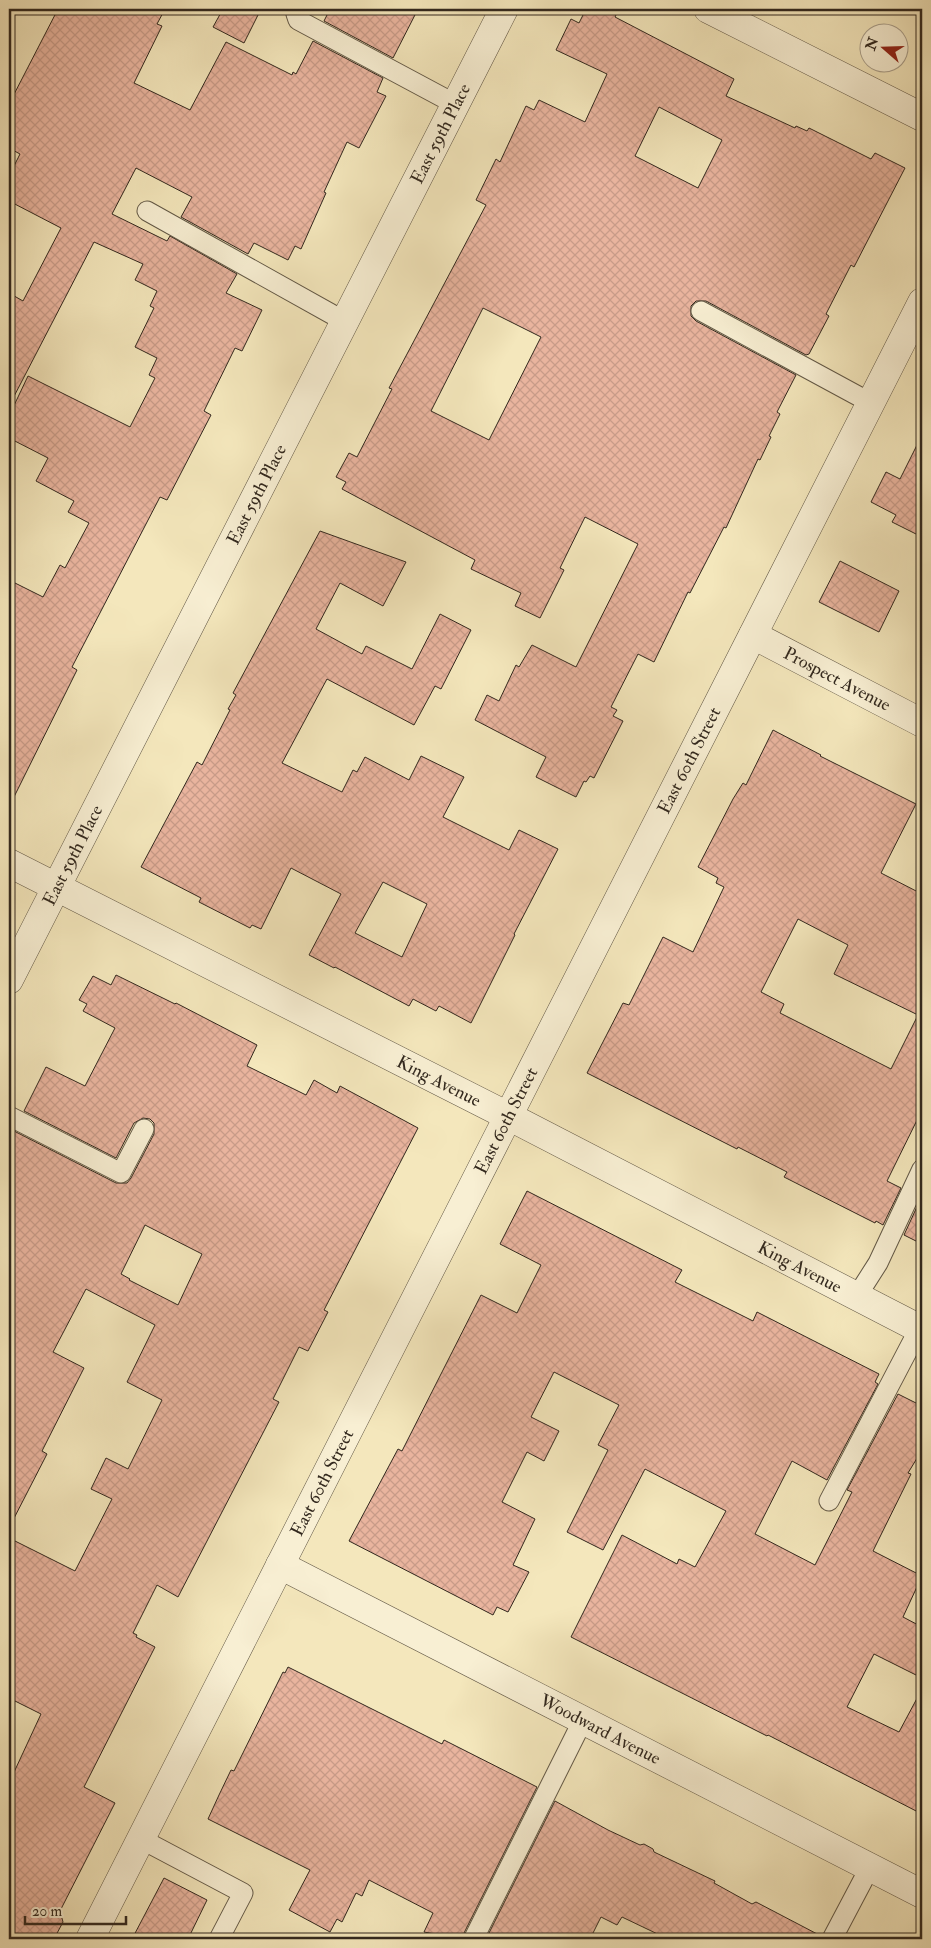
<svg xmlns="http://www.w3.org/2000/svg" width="931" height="1948" viewBox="0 0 931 1948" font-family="'IM FELL Double Pica',serif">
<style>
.building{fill:url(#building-cross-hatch);stroke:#32281e;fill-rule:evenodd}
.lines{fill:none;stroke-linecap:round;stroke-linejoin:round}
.service-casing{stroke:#625846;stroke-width:21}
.minor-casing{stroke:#625846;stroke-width:29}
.service{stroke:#f8efd3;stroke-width:19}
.minor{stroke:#f8efd3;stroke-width:28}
.labels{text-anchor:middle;stroke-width:5;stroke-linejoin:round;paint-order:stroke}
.street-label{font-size:18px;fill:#32281e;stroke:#f8efd3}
</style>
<defs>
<pattern id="building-cross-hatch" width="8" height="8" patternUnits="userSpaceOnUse" patternTransform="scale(1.25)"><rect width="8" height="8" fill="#e9b49e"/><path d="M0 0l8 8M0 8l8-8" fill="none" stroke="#c89b88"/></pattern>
</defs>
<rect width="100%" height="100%" fill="#f4e7bc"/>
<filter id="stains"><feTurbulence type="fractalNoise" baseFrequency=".004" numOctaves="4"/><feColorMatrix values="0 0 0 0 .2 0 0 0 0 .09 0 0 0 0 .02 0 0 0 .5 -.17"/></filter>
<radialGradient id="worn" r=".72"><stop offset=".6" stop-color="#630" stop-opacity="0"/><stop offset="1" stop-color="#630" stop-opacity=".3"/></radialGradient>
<!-- building -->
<g class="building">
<polygon points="58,9 165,9 157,24 162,26 134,83 190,110 226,42 292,75 293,72 296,74 313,41 383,78 377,92 386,96 359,148 347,142 324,192 326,193 301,249 295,246 288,260 254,243 248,254 181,217 192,197 136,168 112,214 167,241 170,236 237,274 226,293 262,310 242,351 235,348 204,411 211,415 167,500 160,497 72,667 77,670 9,807 9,580 43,597 60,565 65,568 89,523 68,512 74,501 36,481 48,458 9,438 9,416 28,376 130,427 155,378 149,375 157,358 135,347 154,308 150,306 157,291 135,280 143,264 94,242 9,406 9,293 23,301 61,228 9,201 9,176 20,154 9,148 9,104"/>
<polygon points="223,9 261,9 244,43 213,27"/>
<polygon points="330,9 418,9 393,58 324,21"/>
<path d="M586,9H619L615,17L734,79L726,96L795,128L796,126L807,131L809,128L871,159L875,153L905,168L854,267L851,265L826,314L829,316L809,354L806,355L706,301H696L691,306V316L696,321L796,375L777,412L780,414L769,436L771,437L760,460L758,459L726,528L724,527L690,593L688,592L654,662L638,654L611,707L617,710L613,716L623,721L594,778L590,776L586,782L584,781L576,797L536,777L546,757L475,720L487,695L499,701L516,665L519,667L532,645L576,667L638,544L585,517L560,568L564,570L540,618L515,606L521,593L471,569L475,560L342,489L346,482L336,477L349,453L357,457L392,389L389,388L486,205L476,200L496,159L500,162L526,106L534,110L539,100L585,122L607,74L556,50L571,19L579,23ZM659,107L722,140L698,188L635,156ZM483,308L541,337L489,440L431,411Z"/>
<polygon points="922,435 922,537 892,522 896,515 871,502 886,472 900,479"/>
<path d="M320,531L406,562L383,606L340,583L316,629L362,654L366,646L412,669L440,614L471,630L441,689L435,686L414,725L327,679L282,763L342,792L353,770L357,772L365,757L409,780L421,756L464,777L443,817L509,850L519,830L558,849L514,934L515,935L471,1023L439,1006L436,1011L413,999L409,1006L335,967L334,968L309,955L341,894L291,868L261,929L252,925L250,928L199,902L201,898L141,867L197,762L202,765L230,710L228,709L236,695L233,693ZM383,882L427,904L402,957L355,933Z"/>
<polygon points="840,561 899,591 879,632 819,602"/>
<path d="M773,730L821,755L820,756L916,804L881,873L922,894V1110L887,1181L901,1188L883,1225L876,1221L875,1223L784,1177L787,1172L738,1147L737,1149L587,1073L623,1003L629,1005L663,937L693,952L724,887L716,883L718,878L698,867L733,799L743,783L746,785ZM798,919L848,945L834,974L918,1015L891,1069L780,1013L784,1004L761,992Z"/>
<path d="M116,975L175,1004L176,1003L257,1045L247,1066L306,1095L314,1080L337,1093L340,1086L418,1128L324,1310L328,1312L308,1351L299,1347L273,1399L279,1402L178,1597L157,1585L133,1633L137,1635L136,1637L155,1647L84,1787L115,1803L60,1911L63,1922L54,1939H24L9,1932V1783L41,1714L9,1698V1538L75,1571L112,1499L91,1489L106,1458L128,1469L162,1400L127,1382L155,1325L86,1289L53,1352L84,1368L42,1451L47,1454L9,1528V1142L14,1131L116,1183H127L131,1178L154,1134V1123L150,1119L143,1118L134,1123L116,1158L24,1111L46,1067L85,1086L115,1028L83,1011L87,1004L79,1000L93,976L111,985ZM145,1225L202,1254L178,1305L129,1280L130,1279L121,1274Z"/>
<polygon points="527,1191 682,1270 675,1282 753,1321 757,1312 879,1374 875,1382 878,1384 827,1480 792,1461 755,1534 815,1565 852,1492 847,1490 898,1394 922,1406 922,1450 908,1473 911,1474 873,1551 922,1576 903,1617 922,1627 922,1678 874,1654 847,1707 899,1732 922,1689 922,1814 768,1735 767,1736 571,1637 622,1535 677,1564 679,1559 695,1567 726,1511 645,1469 603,1550 567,1532 608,1450 598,1445 619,1405 554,1372 531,1417 559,1431 544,1461 527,1452 502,1502 535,1519 513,1565 529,1572 508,1612 497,1607 493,1615 349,1541 398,1449 402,1451 481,1295 517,1313 541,1265 500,1244"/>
<polygon points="921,1198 922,1199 922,1244 904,1235"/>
<polygon points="288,1667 442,1744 444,1740 537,1787 464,1933 463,1939 424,1932 433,1913 369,1880 362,1896 356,1893 342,1922 337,1919 330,1932 289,1910 310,1870 208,1819 219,1795 231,1770 234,1771 283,1672 285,1673"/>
<polygon points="555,1801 608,1830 640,1845 644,1844 653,1849 654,1852 715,1881 714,1883 752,1904 756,1902 821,1936 821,1939 668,1939 622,1917 617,1925 601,1917 590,1939 486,1939"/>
<polygon points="164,1878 207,1900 188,1939 132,1939"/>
</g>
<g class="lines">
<!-- service casing -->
<g class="service-casing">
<g id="service">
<polyline points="298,9 296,14 298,20 455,104"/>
<polyline points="147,211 344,321"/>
<polyline points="701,311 871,403"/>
<polyline points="9,1116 121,1173 144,1129"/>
<polyline points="857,1296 878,1263 922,1169"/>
<polyline points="829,1501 919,1329"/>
<polyline points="141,1839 243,1893 219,1939"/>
<polyline points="474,1938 583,1720"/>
<polyline points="832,1939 870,1867"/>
</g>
</g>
<!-- minor casing -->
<g class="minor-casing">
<g id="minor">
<polyline points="708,9 922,117"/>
<path id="s1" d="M753,635L922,723"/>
<path id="s2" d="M9,863L508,1116L922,1330"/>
<path id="s3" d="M9,980L504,9"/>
<path id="s4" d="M280,1565L922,1894"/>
<path id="s5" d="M90,1939L922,302"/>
</g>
</g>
<!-- service -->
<use href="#service" class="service"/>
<!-- minor -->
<use href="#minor" class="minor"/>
</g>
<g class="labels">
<!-- street labels -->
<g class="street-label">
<text dy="6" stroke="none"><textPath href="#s3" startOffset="950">East 59th Place</textPath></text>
<text dy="6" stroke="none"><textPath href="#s3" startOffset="545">East 59th Place</textPath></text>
<text dy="6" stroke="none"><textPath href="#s1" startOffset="95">Prospect Avenue</textPath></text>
<text dy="6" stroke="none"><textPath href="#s5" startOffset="1322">East 60th Street</textPath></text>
<text dy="6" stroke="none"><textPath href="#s3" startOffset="140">East 59th Place</textPath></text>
<text dy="6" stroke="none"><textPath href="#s2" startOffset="482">King Avenue</textPath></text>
<text dy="6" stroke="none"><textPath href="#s5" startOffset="918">East 60th Street</textPath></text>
<text dy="6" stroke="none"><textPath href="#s2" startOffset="888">King Avenue</textPath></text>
<text dy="6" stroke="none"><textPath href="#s5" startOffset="512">East 60th Street</textPath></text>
<text dy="6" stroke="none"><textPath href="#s4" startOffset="360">Woodward Avenue</textPath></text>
</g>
</g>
<!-- margin -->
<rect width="931" height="1948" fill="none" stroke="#f4e7bc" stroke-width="30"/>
<rect x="10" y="10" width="911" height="1928" fill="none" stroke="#32281e" stroke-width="2.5"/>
<rect x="15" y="15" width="901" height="1918" fill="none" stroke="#32281e"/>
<!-- north arrow -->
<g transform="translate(884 48) rotate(290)"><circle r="24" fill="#f8efd3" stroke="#a99f8b"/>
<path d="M0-4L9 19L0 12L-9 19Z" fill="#8f2418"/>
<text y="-8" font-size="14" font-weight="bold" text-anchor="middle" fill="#32281e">N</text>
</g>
<!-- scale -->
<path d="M25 1916v8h101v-8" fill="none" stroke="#32281e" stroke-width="2.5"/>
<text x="32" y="1916" font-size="15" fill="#32281e" stroke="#f8efd3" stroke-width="4" paint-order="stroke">20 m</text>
<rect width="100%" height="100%" filter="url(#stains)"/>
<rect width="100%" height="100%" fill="url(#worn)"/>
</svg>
